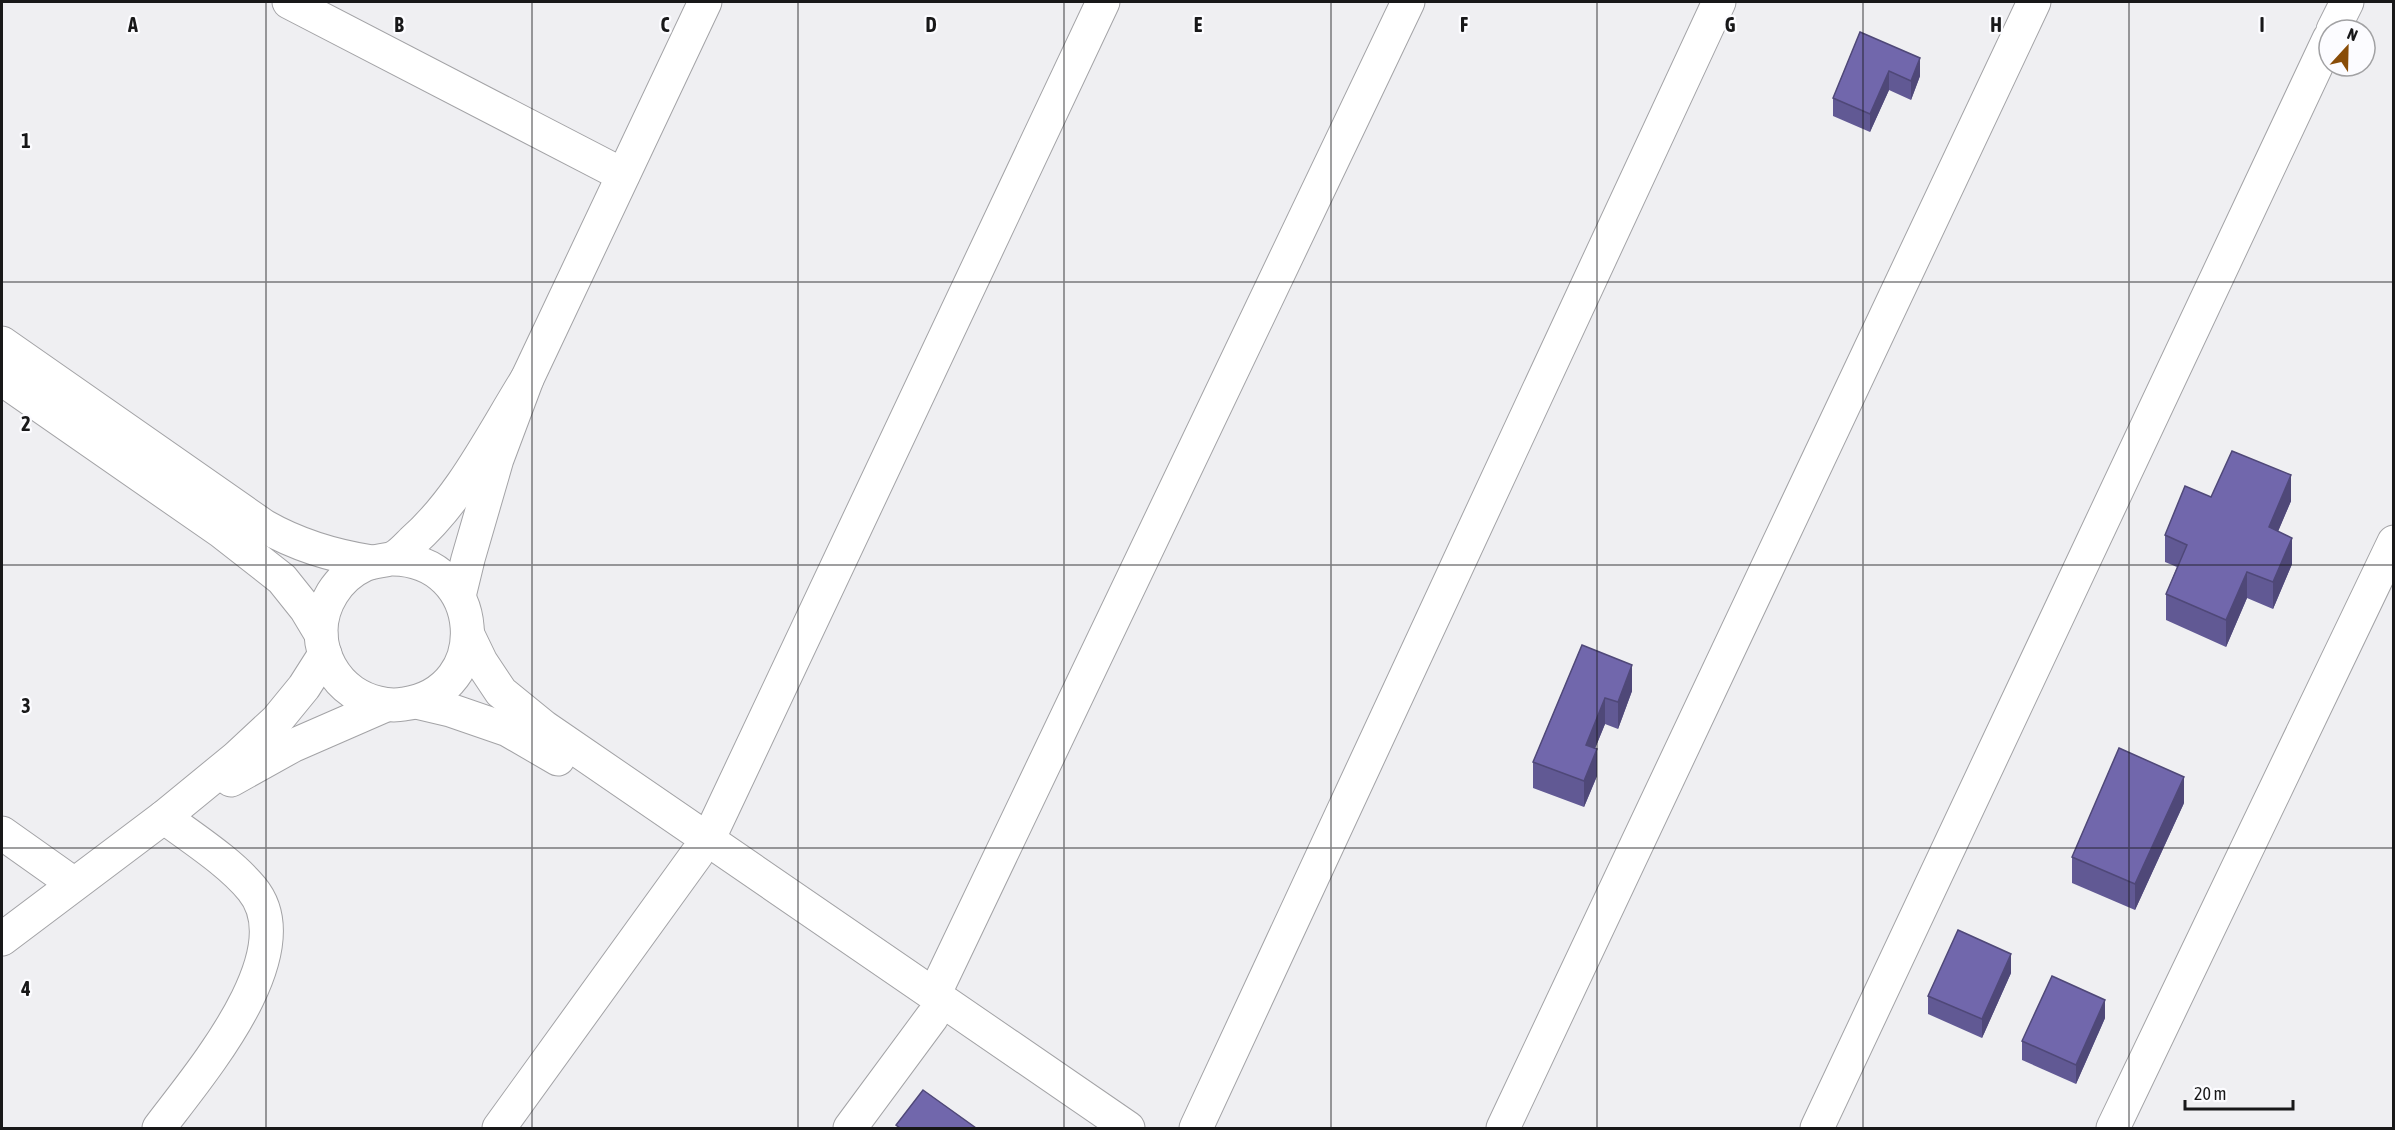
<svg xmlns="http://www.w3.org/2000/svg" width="2395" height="1130" viewBox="0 0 2395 1130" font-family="'Asap Condensed',sans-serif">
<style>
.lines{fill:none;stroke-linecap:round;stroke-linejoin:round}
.minor-casing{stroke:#a3a3a6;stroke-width:35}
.minor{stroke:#fff;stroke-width:33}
.wall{fill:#615994}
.shaded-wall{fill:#4f4878}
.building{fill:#7167ac;stroke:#4f4878;stroke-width:1.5}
.grid{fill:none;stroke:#181819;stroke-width:1.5;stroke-opacity:0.55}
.grid-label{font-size:20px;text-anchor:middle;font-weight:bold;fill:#181819;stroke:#fcfcff;stroke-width:4.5;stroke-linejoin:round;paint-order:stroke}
</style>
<rect width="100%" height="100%" fill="#efeff2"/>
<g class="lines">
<!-- minor casing -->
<g class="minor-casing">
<g id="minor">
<polyline points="289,2 623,175"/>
<polyline points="2333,30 2347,2"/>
<path d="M2,343L264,526C299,546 333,556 372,562"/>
<polyline points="2,379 222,532 282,579 306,609 321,634"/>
<path d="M393,559C485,560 495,691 404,704C387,707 368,702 353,692C334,679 322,657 321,634C320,605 338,577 364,565C373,561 382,561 390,559C398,557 406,548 412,542C461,499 492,435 527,379"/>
<polyline points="459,596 468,559 497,459 527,379 705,2"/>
<polyline points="468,635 481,662 501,692 544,727 1128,1128"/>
<polyline points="416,702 450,710 508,730 558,759"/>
<polyline points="231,780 292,746 386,705"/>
<polyline points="2,833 74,884"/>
<polyline points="708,840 1103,2"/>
<polyline points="2,939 164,817 236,758 277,720 304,687 325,654"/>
<polyline points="934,995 1408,2"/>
<path d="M159,1128C197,1077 305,953 252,889C230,862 192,838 164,817"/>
<polyline points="499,1128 697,854"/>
<polyline points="850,1128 932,1017"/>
<polyline points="1196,1128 1719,2"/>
<polyline points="1503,1128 2034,2"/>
<polyline points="1817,1128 2329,39"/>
<polyline points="2113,1128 2394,542"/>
</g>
</g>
<!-- minor -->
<use href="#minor" class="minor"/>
</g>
<!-- wall -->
<g class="wall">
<polygon points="1860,32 1920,76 1911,100 1889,90 1870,132 1833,116 1833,98"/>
<polygon points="2211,497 2291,501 2278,531 2292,564 2273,609 2247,598 2226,647 2166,620 2166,594 2177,567 2165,562 2165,535"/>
<polygon points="1582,645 1632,691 1618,729 1605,724 1595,748 1597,776 1584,807 1533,788 1533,762"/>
<polygon points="2184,803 2135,910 2072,883 2072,857"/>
<polygon points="2011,973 1982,1038 1928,1014 1928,996"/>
<polygon points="2105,1018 2076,1084 2022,1060 2022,1041"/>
</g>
<!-- shaded-wall -->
<g class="shaded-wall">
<polygon points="1920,58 1920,76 1911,100 1911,81"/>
<polygon points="1889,71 1889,90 1870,132 1870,114"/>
<polygon points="2291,475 2291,501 2269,553 2269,527"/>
<polygon points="2292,538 2292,564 2273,609 2273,582"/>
<polygon points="2247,572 2247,598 2226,647 2226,620"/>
<polygon points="1632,665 1632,691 1618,729 1618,702"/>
<polygon points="1605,698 1605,724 1586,771 1586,745"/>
<polygon points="1597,749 1597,776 1584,807 1584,781"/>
<polygon points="2184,777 2184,803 2135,910 2135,884"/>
<polygon points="2011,954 2011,973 1982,1038 1982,1019"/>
<polygon points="2105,1000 2105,1018 2076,1084 2076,1065"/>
</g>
<!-- building -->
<g class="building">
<polygon points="1860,32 1920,58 1911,81 1889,71 1870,114 1833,98"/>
<polygon points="2232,451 2291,475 2269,527 2292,538 2273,582 2247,572 2226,620 2166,594 2187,545 2165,535 2185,486 2211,497"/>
<polygon points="1582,645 1632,665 1618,702 1605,698 1586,745 1597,749 1584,781 1533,762"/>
<polygon points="2119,748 2184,777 2135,884 2072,857"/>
<polygon points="1958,930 2011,954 1982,1019 1928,996"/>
<polygon points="2052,976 2105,1000 2076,1065 2022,1041"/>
<polygon points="923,1090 976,1128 900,1128 896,1125"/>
</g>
<!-- grid -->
<path class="grid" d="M266,2V1128M532,2V1128M798,2V1128M1064,2V1128M1331,2V1128M1597,2V1128M1863,2V1128M2129,2V1128M2,282H2394M2,565H2394M2,848H2394"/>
<g class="grid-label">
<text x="133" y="32">A</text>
<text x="399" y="32">B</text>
<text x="665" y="32">C</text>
<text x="931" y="32">D</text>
<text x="1198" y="32">E</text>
<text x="1464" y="32">F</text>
<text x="1730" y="32">G</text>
<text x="1996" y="32">H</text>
<text x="2262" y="32">I</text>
<text x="26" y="148">1</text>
<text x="26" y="431">2</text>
<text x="26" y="713">3</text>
<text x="26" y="996">4</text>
</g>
<!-- border -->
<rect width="2395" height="1130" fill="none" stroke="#181819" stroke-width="6"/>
<!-- north arrow -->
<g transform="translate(2347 48) rotate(22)"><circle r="28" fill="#fcfcff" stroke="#a1a1a3" stroke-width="1.5"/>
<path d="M0-4.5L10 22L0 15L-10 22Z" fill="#894d08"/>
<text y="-9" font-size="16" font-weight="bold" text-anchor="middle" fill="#181819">N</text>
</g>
<!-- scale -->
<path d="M2185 1100v9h108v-9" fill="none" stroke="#181819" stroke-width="3"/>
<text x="2194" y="1100" font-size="18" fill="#181819" stroke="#fcfcff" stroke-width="4.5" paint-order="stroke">20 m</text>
</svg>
